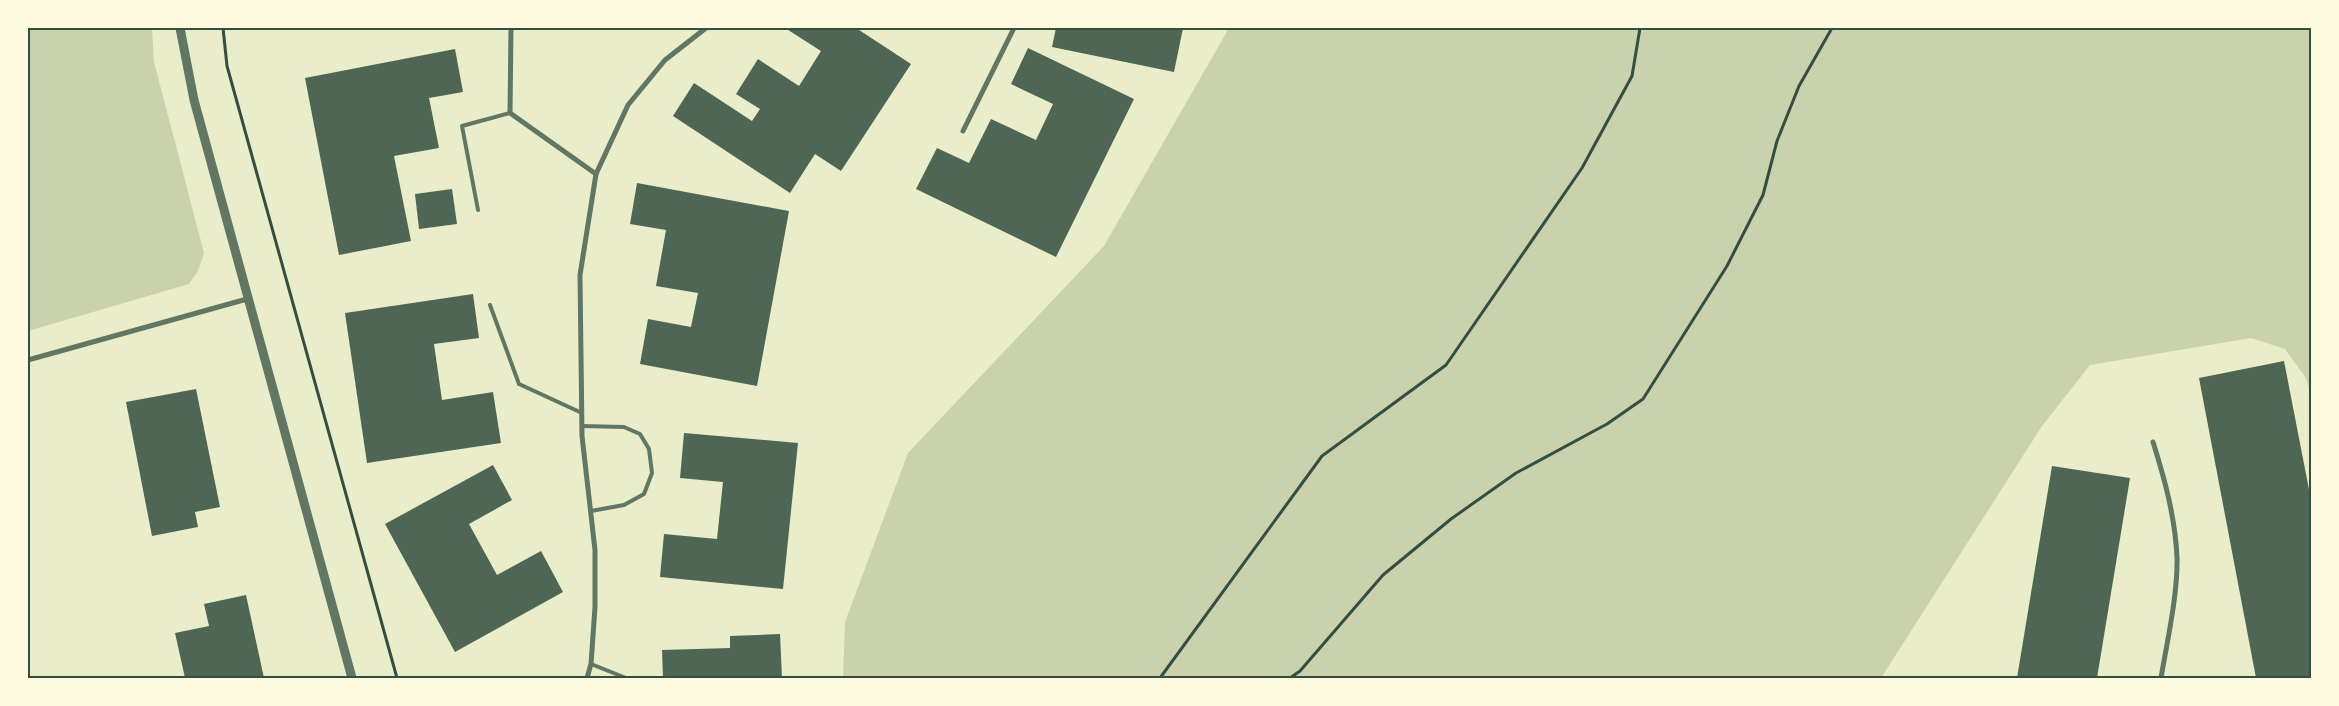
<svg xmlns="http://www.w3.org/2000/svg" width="2339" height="706" viewBox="0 0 2339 706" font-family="'IBM Plex Sans',sans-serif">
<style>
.green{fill:#cad2ad}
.building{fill:#4f6655}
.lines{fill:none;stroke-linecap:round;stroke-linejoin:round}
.path{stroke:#344e41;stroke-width:3}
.service{stroke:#617663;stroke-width:4}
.minor{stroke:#617663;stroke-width:5}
.tertiary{stroke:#617663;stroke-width:9}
.neatline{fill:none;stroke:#344e41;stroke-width:2}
</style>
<rect width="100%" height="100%" fill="#e9edc9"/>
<!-- green -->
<g class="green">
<polygon points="28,28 152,28 154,62 204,253 198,271 189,284 28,331"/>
<polygon points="1229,28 2311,28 2311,396 2306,378 2285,349 2251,338 2090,365 2042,426 1881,678 843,678 845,622 908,453 1104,246"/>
</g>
<!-- building -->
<g class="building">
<polygon points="785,28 856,28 911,64 841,171 815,154 790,193 673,116 694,83 752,121 760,109 736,94 758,59 799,86 821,51"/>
<polygon points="1056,28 1183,28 1174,72 1052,47"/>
<polygon points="1028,48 1134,99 1056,257 916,189 937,148 969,163 991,119 1036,140 1053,104 1011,84"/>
<polygon points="455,49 463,92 429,98 439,148 394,156 411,241 339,255 305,78"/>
<polygon points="637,183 789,211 757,386 640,364 648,319 691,327 698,293 656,286 666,230 630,224"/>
<polygon points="452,189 457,224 419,229 415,194"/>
<polygon points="473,294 479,338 434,344 442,400 493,392 501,443 367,463 345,313"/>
<polygon points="2284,361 2312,505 2312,678 2256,678 2199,378"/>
<polygon points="196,389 220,507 195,512 198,527 152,536 126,402"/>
<polygon points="684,433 798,443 783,589 660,577 664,534 717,539 723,482 680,478"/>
<polygon points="493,465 512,500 469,524 497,575 541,551 563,592 455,652 385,524"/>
<polygon points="2052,466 2130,478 2097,678 2017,678"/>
<polygon points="246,595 264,678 185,678 175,633 209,626 204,604"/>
<polygon points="780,634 782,678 663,678 662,650 730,648 730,636"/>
</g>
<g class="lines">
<!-- path -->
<g class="path">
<polyline points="223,28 227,66 397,678"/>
<polyline points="1160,678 1322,456 1446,365 1582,168 1632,76 1640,28"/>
<polyline points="1290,678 1300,671 1383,575 1451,519 1516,473 1607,424 1643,399 1727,266 1763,195 1777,141 1799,86 1832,28"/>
</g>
<!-- service -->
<g class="service">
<polyline points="478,210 462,126 510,113"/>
<polyline points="490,305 519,384 582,413"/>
<polyline points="582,426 624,427 640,434 649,449 652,473 644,494 624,505 591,511"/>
<polyline points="591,664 626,678"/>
</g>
<!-- minor -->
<g class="minor">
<polyline points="511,28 510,113 596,174"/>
<polyline points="963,131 1014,28"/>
<polyline points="28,360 247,299"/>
<path d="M2153,442C2165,480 2175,517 2177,557C2178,594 2167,642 2161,678"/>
<polyline points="587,678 591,664 595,607 595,550 582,436 580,275 596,174 628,105 665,60 706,28"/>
</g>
<!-- tertiary -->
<polyline class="tertiary" points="180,28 194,100 352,678"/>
</g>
<!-- border -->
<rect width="2339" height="706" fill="none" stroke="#fefae0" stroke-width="58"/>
<rect x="29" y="29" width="2281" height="648" class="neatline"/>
</svg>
